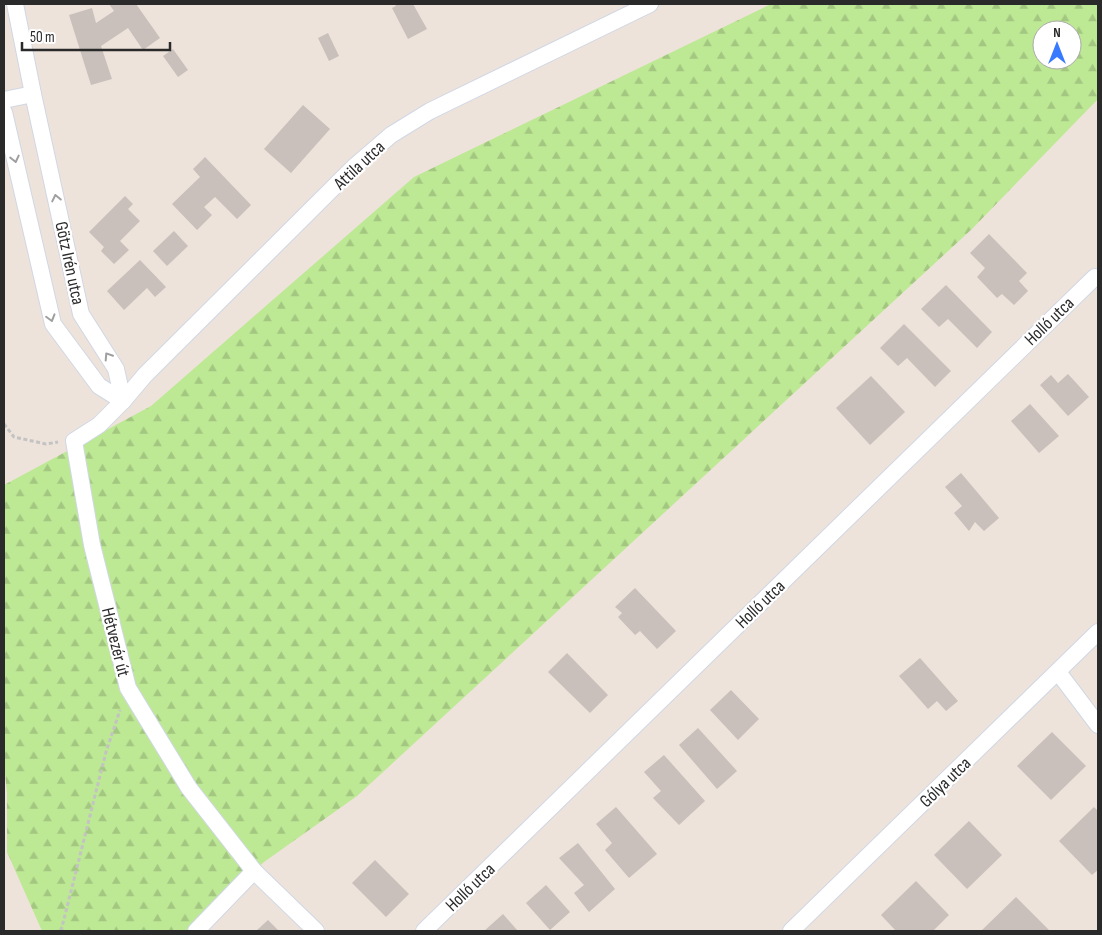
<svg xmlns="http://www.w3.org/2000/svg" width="1102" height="935" viewBox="0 0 1102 935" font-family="'Sofia Sans Condensed',sans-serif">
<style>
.forest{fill:url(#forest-firs);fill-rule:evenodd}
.building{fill:#c9c0bb}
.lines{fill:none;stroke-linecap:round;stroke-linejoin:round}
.street-casing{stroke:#d0d7e4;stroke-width:18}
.path{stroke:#c3c3c3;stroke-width:3;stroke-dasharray:4 2.5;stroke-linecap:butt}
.street{stroke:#fff;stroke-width:16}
.oneway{stroke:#9f9f9f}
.labels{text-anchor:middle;stroke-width:4.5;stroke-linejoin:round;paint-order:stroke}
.street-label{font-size:18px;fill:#2a2a2a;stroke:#fff}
</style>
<defs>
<pattern id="forest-firs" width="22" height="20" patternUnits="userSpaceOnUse" patternTransform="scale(1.25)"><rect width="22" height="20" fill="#bde894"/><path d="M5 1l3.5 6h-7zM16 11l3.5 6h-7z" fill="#a3c780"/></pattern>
</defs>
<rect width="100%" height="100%" fill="#eee3db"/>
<!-- forest -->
<path class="forest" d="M771,4H1098V99L972,229L357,796L264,862L188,931H42L7,852V793L4,763V485L151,406L414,177ZM1042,30H1072V60H1042Z"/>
<!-- building -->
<g class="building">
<polygon points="109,4 136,4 160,38 143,50 128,28 101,46 112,79 91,85 69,15 92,8 96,23 114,11"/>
<polygon points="394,4 413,4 427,29 408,39 392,8 396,6"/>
<polygon points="328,33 339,56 329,61 318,38"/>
<polygon points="173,49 188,70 178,77 163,56"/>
<polygon points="303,105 330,129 291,173 264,149"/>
<polygon points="205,157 251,205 237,219 215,197 204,207 212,215 197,230 172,204 200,177 193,169"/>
<polygon points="125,196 133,204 128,209 140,221 120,241 129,250 114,264 101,251 104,247 89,232"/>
<polygon points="174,231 188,246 167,266 153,251"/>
<polygon points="989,234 1027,273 1019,281 1028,291 1014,305 1002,294 997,298 977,277 985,268 970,253"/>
<polygon points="140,260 166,287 155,297 147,288 124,310 107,291"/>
<polygon points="946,285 992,332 977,348 948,319 939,327 921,309"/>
<polygon points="904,324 951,371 935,387 907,358 898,366 880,348"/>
<polygon points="1068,374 1089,397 1068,416 1040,385 1051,375 1058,383"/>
<polygon points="871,376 905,412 870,445 836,408"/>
<polygon points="1030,404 1059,436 1039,453 1011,421"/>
<polygon points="961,473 999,518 984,531 975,522 969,531 954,513 962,506 945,487"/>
<polygon points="635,588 676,631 657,649 640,631 635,635 618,617 622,613 615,607"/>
<polygon points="567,653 608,695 590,713 548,672"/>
<polygon points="920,658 958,701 946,711 937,701 928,709 899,676"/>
<polygon points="731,690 759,719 738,740 710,710"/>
<polygon points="698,728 737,771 717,789 679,745"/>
<polygon points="1052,732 1086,766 1051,800 1017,766"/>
<polygon points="664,755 705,801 679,825 653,798 661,791 644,772"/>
<polygon points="616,807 657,854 629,878 605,850 612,843 596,824"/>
<polygon points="1094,807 1098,811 1098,870 1092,875 1059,841"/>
<polygon points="969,821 1002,855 967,889 934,855"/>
<polygon points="578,843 615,889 589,912 574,893 584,885 559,858"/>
<polygon points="375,860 409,894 386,917 352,883"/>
<polygon points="916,881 949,915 933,931 896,931 881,915"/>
<polygon points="546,885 570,912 550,930 526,903"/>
<polygon points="1016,897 1050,931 981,931"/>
<polygon points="503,914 518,931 484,931"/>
<polygon points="268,920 279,931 256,931"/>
</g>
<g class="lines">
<!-- street casing -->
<g class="street-casing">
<g id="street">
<polyline points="15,4 33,94 81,314 116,369 123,401"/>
<polyline points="4,100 33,94"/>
<polyline points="4,112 53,324 99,386 123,401"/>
<polyline points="1058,672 1098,725"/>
<polyline points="196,931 254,871"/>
<polyline points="316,931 254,871 189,788 128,688 92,545 74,441 99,425 123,401 145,375 355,166 391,135 430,111 650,4"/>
<polyline points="424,931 1095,277"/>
<polyline points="791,931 1098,632"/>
</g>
</g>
<!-- path -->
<g class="path">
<polyline points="4,424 14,437 46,444 58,442"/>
<polyline points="61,931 106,752 120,710"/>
</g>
<!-- street -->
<use href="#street" class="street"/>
</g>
<!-- one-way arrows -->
<defs><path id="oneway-chevron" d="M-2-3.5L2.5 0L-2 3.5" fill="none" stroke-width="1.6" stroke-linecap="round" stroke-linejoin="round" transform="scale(1.25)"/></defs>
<g class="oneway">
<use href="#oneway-chevron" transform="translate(15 159) rotate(77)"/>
<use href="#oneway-chevron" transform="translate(56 198) rotate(-102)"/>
<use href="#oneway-chevron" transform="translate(51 318) rotate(74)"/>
<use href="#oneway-chevron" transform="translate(108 356) rotate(-123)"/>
</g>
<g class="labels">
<!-- street labels -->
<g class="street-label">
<text transform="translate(359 165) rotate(-43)" y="6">Attila utca</text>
<text transform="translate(70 263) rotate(78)" y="6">Götz Irén utca</text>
<text transform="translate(1049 321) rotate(-44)" y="6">Holló utca</text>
<text transform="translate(760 604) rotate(-44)" y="6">Holló utca</text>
<text transform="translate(116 642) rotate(76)" y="6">Hétvezér út</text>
<text transform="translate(945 782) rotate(-44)" y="6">Gólya utca</text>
<text transform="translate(470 887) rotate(-44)" y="6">Holló utca</text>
</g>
</g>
<!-- border -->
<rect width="1102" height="935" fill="none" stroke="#2a2a2a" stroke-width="10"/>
<!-- north arrow -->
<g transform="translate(1057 45)"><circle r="24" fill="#ffffff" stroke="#aaaaaa"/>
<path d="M0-4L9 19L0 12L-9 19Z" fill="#377aff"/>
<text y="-8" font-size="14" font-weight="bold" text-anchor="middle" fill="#2a2a2a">N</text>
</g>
<!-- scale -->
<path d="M22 42v8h148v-8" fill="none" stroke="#2a2a2a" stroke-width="2.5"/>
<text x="30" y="42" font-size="15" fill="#2a2a2a" stroke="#ffffff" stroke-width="4" paint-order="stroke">50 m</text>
</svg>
